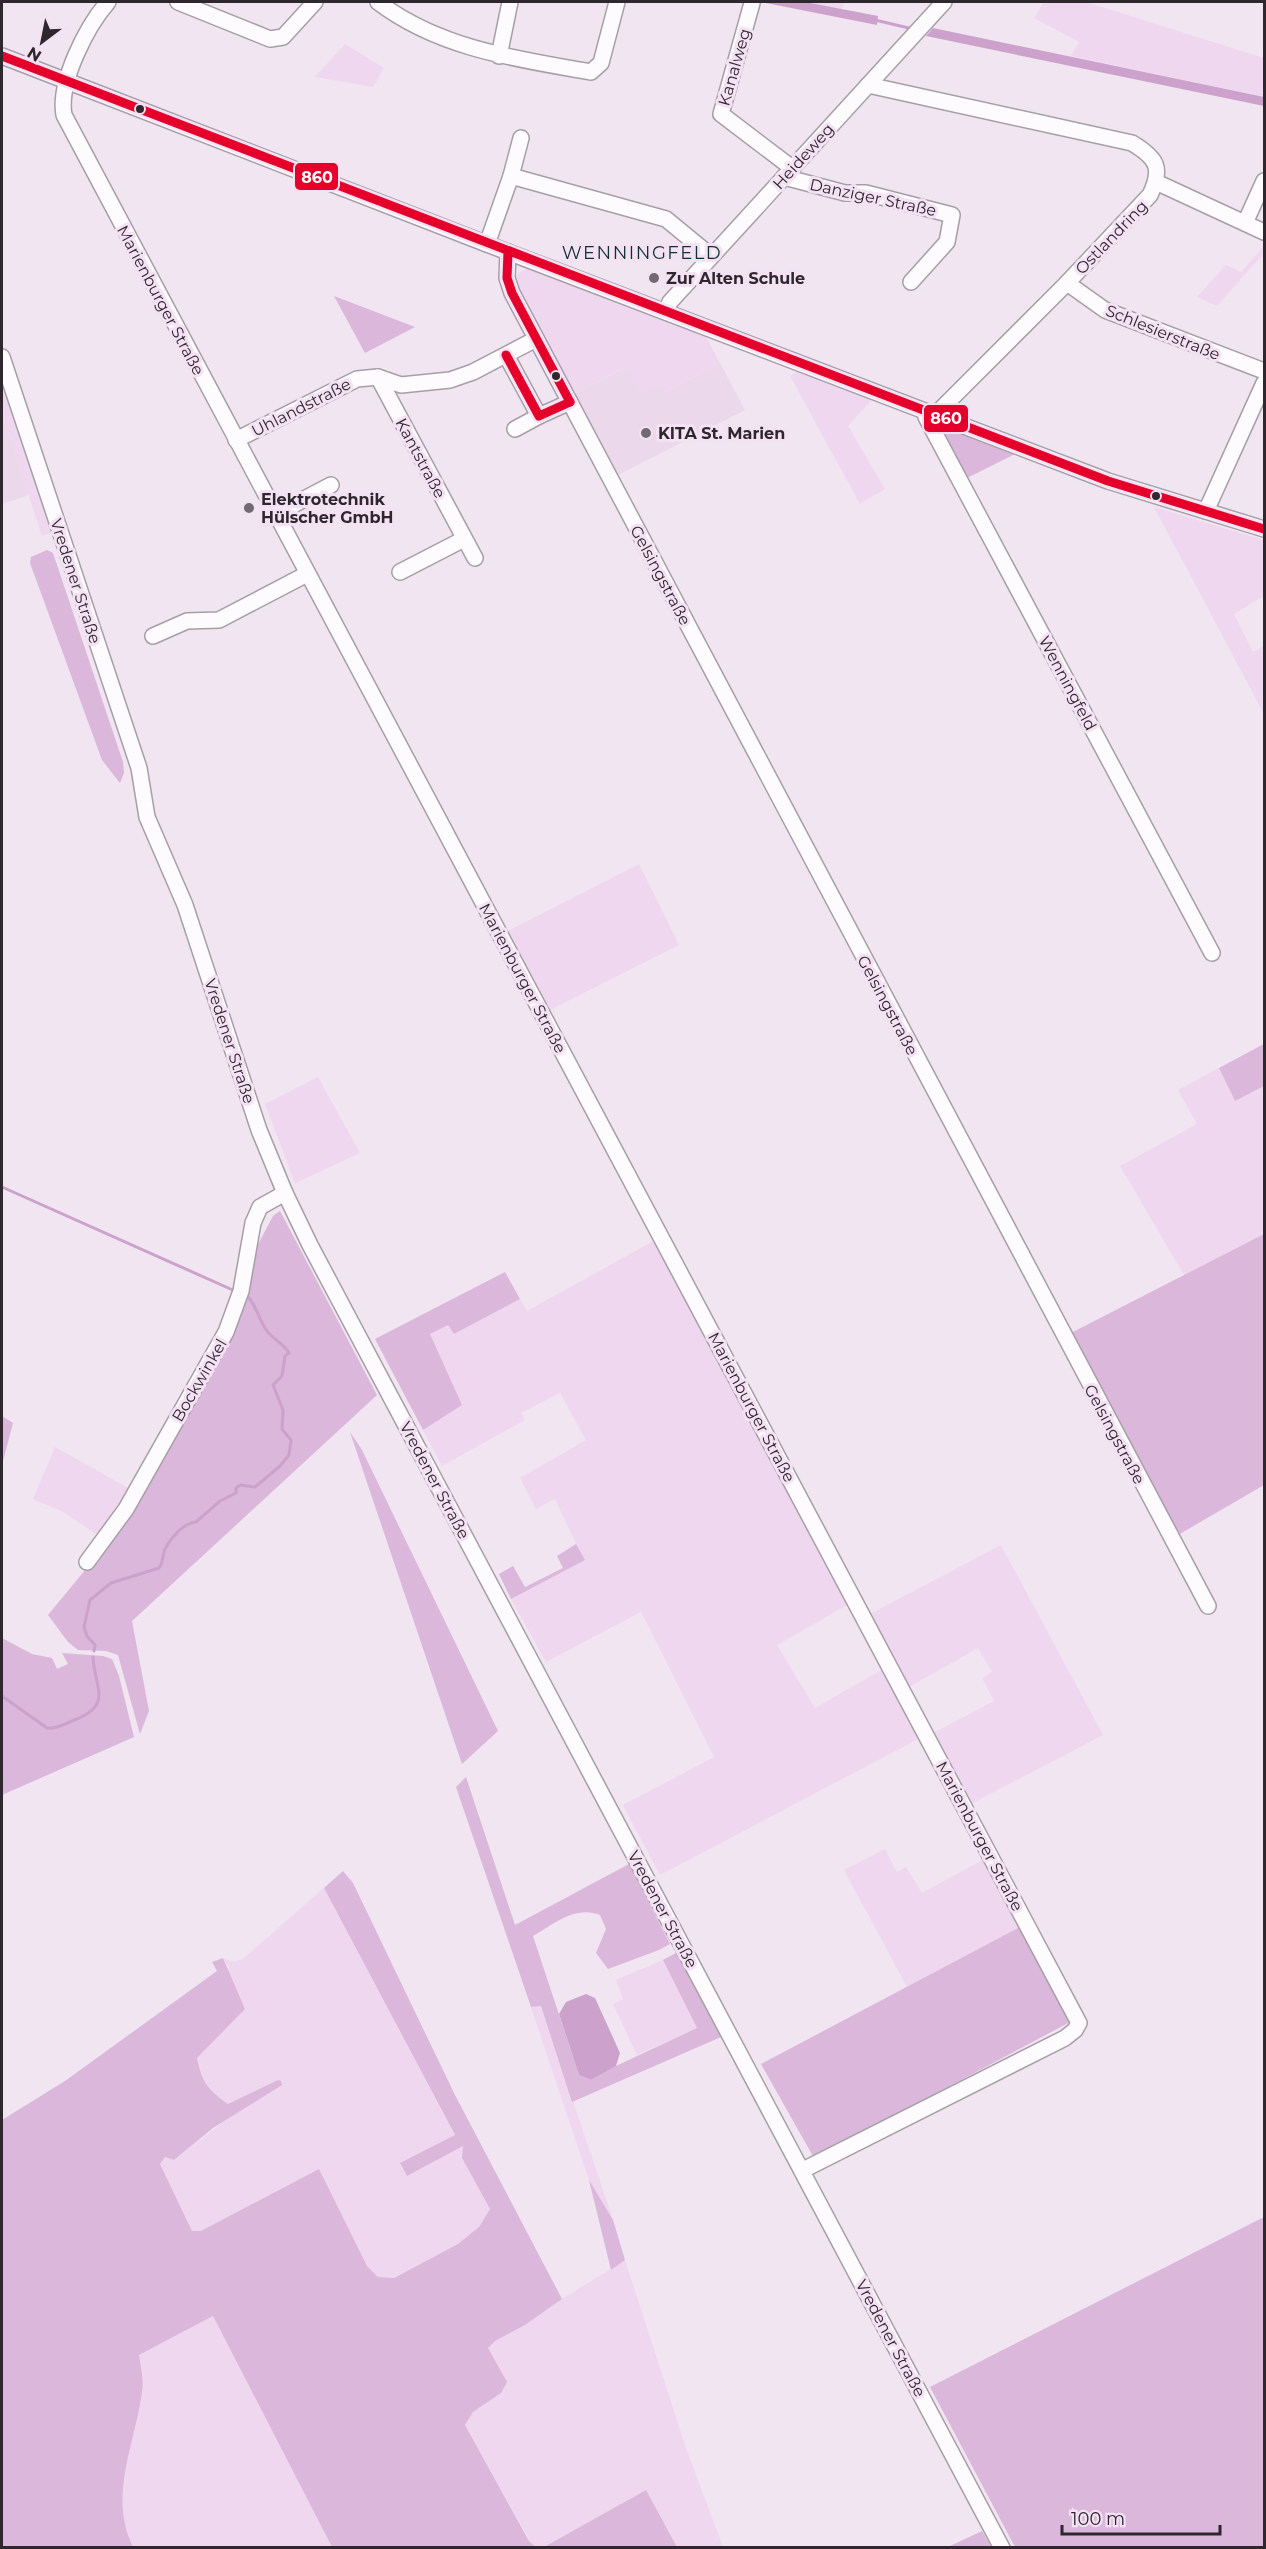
<svg xmlns="http://www.w3.org/2000/svg" width="1266" height="2549" viewBox="0 0 1266 2549" font-family="Montserrat,sans-serif">
<style>
.built{fill:#ebd9eb}
.green{fill:#f0d7f0}
.forest{fill:#dab7db}
.water{fill:#cca2cd}
.lines{fill:none;stroke-linecap:round;stroke-linejoin:round}
.stream{stroke:#cca2cd;stroke-width:3}
.minor-casing{stroke:#a69fa6;stroke-width:18}
.minor{stroke:#fdfbfd;stroke-width:15}
.bus-1-casing{stroke:#f4e1f4;stroke-width:14}
.bus-1{stroke:#e4002b;stroke-width:9}
.bus-dot{fill:#2e272e;stroke:#f4e1f4;stroke-width:2}
.poi-dot{fill:#726a72;stroke:#f4e1f4;stroke-width:2}
.labels{text-anchor:middle;stroke-width:6;stroke-linejoin:round;paint-order:stroke}
.street-label{font-size:16px;fill:#2e272e;stroke:#f4e1f4}
.poi-label{font-size:16px;font-weight:bold;fill:#2e272e;stroke:#f4e1f4;text-anchor:start}
.neighbourhood-label{font-size:18px;letter-spacing:1.5px;fill:#0e3131;stroke:#f4e1f4}
.line-badge{stroke:#f4e1f4;stroke-width:2}
.badge-label{font-size:16px;text-anchor:middle;font-weight:bold;fill:#fff}
</style>
<rect width="100%" height="100%" fill="#f0e5f0"/>
<!-- built -->
<g class="built">
<polygon points="720,363 745,410 616,476 574,394 627,367 660,384 665,392"/>
<polygon points="2,413 29,495 2,504"/>
</g>
<!-- green -->
<g class="green">
<polygon points="805,2 844,2 842,9"/>
<polygon points="1044,2 1086,2 1264,58 1264,97 1071,56 1079,42 1034,18"/>
<polygon points="345,44 384,68 373,87 315,77"/>
<polygon points="1264,246 1264,253 1217,306 1197,297 1226,265 1241,272"/>
<polygon points="527,269 706,337 720,363 665,392 660,384 641,394 626,367 574,394 522,297 516,277 519,273"/>
<polygon points="798,371 872,399 848,426 885,489 860,504 790,376"/>
<polygon points="2,375 53,529 50,533 42,536 2,413"/>
<polygon points="1154,507 1264,540 1264,596 1234,614 1253,652 1264,646 1264,714"/>
<polygon points="639,864 679,945 550,1010 508,931"/>
<polygon points="1219,1068 1235,1101 1264,1086 1264,1234 1184,1275 1120,1166 1197,1124 1178,1090"/>
<polygon points="318,1077 360,1153 295,1183 265,1104"/>
<polygon points="657,1239 849,1604 777,1645 815,1708 885,1668 922,1737 660,1875 623,1805 714,1757 641,1612 546,1662 511,1599 584,1560 555,1499 536,1509 520,1478 586,1440 560,1393 521,1413 525,1420 442,1466 423,1430 461,1404 430,1334 448,1325 454,1334 520,1299 527,1311"/>
<polygon points="55,1447 132,1490 102,1538 63,1512 33,1499"/>
<polygon points="1001,1545 1103,1735 971,1804 933,1733 994,1701 982,1678 992,1672 978,1648 909,1687 870,1614"/>
<polygon points="885,1849 897,1872 906,1867 922,1893 986,1858 1022,1926 907,1987 844,1870"/>
<path d="M324,1888L455,2136L400,2164L407,2176L463,2146V2160L490,2209L479,2227L459,2244L393,2278L378,2277L367,2266L192,2231L160,2164L165,2157L174,2160L278,2080L228,2104C208,2090 203,2082 197,2058L201,2053L229,1968L223,1958L234,1962L244,1958Z"/>
<polygon points="663,1960 697,2028 637,2055 613,2004 623,1999 616,1980"/>
<polygon points="541,2006 613,2220 589,2180 531,2007"/>
<polygon points="625,2260 686,2448 723,2547 677,2547 646,2490 544,2547 536,2547 530,2541 465,2425 473,2412 501,2393 488,2348 495,2341 525,2325 562,2299"/>
<path d="M213,2316L332,2547L133,2548C102,2485 151,2419 139,2355Z"/>
</g>
<!-- forest -->
<g class="forest">
<polygon points="334,296 415,327 365,353"/>
<polygon points="951,428 1017,453 965,479 942,434"/>
<polygon points="47,550 53,553 123,762 124,773 120,783 102,760 30,563 31,557"/>
<polygon points="1264,1044 1264,1086 1235,1101 1219,1068"/>
<polygon points="280,1211 377,1395 132,1621 149,1711 140,1734 118,1655 106,1651 78,1650 68,1642 48,1615 100,1552 215,1363 256,1248 273,1216"/>
<polygon points="1264,1234 1264,1485 1178,1535 1069,1334"/>
<polygon points="505,1272 520,1299 454,1334 448,1325 430,1334 462,1405 423,1430 375,1339"/>
<polygon points="2,1416 13,1423 2,1465"/>
<polygon points="350,1432 362,1450 498,1731 462,1764"/>
<polygon points="576,1544 585,1560 511,1599 499,1574 513,1566 525,1587 563,1568 557,1556"/>
<polygon points="2,1638 32,1654 52,1658 57,1669 68,1664 62,1653 103,1656 112,1659 119,1676 134,1737 2,1795"/>
<path d="M466,1777L515,1925L629,1864L670,1944L659,1950L608,1969L596,1953L606,1929L600,1915C575,1905 554,1924 533,1936L579,2075L591,2080L616,2066L697,2028L663,1960L676,1953L721,2037L572,2102L541,2006L531,2007L456,1787Z"/>
<path d="M343,1871L353,1883L455,2095L562,2299L525,2325L495,2341L488,2348L507,2382L501,2393L473,2412L465,2425L529,2541L536,2547H332L213,2316L139,2355C141,2368 144,2380 142,2392C135,2444 108,2497 133,2547H2V2120L65,2081L217,1971L212,1962L223,1958L245,2009L197,2058C202,2082 208,2090 228,2104L278,2080L281,2081L282,2085L213,2128L174,2160L165,2157L160,2164L192,2231H201L319,2169L367,2266L378,2277L394,2278L458,2244L479,2227L490,2209L462,2158L463,2146L407,2176L400,2163L455,2135L324,1888Z"/>
<polygon points="1022,1926 1072,2021 814,2158 761,2064"/>
<polygon points="589,2180 613,2220 625,2260 611,2270"/>
<polygon points="1264,2217 1264,2547 1015,2547 930,2387"/>
<polygon points="646,2490 677,2547 544,2547"/>
<polygon points="982,2531 991,2547 948,2547"/>
</g>
<!-- water -->
<g class="water">
<polygon points="761,2 805,2 878,16 877,25"/>
<polygon points="933,28 1264,97 1264,106 926,36"/>
<polygon points="586,1994 595,1998 620,2053 616,2066 591,2080 579,2075 559,2014 566,2002"/>
</g>
<g class="lines">
<!-- stream -->
<g class="stream">
<polyline points="875,20 913,29"/>
<polyline points="2,1187 235,1291"/>
<path d="M94,1651L95,1645L87,1636L84,1627L90,1600L111,1583L159,1568C164,1561 162,1556 165,1549C171,1538 183,1523 196,1522L220,1501L236,1493V1488L240,1485L255,1487L280,1466L289,1455L291,1440L282,1429L283,1410L273,1385L282,1376L285,1356L289,1353C283,1342 271,1339 265,1328C258,1317 256,1303 245,1294"/>
<path d="M2,1696L47,1728C56,1729 66,1724 74,1720C114,1705 94,1687 93,1657"/>
</g>
<!-- minor casing -->
<g class="minor-casing">
<g id="minor">
<path d="M108,2C87,26 58,82 64,115L1079,2023L1075,2030L1065,2038L803,2170"/>
<polyline points="178,2 270,39 283,37 315,2"/>
<path d="M378,2C440,49 517,59 591,72L601,63L617,2"/>
<polyline points="752,3 721,114 792,168"/>
<polyline points="2,56 487,244 1108,481 1264,529"/>
<polyline points="499,56 510,2"/>
<path d="M868,85L1132,143C1157,158 1163,168 1150,195L1067,283L940,410L937,415"/>
<polyline points="511,176 521,138"/>
<polyline points="784,177 845,193 866,193 952,215 947,242 911,282"/>
<polyline points="1156,182 1264,232"/>
<polyline points="1245,223 1264,181"/>
<polyline points="487,244 511,176 666,219 711,256"/>
<polyline points="508,252 507,278 512,293 1208,1606"/>
<polyline points="1067,283 1105,310 1264,371"/>
<polyline points="666,312 670,302 944,2"/>
<polyline points="506,355 539,416 570,402"/>
<polyline points="2,357 139,768 147,817 185,905 259,1130 285,1193 310,1245 1002,2548"/>
<polyline points="378,377 475,558"/>
<polyline points="928,412 926,417 1212,953"/>
<polyline points="515,429 539,416"/>
<polyline points="236,440 357,379 378,377 401,385 450,380 473,372 536,339"/>
<polyline points="1206,511 1264,383"/>
<polyline points="276,514 331,485"/>
<polyline points="400,572 464,539"/>
<polyline points="153,636 187,621 219,620 307,574"/>
<polyline points="87,1562 126,1509 226,1332 241,1291 253,1223 260,1207 285,1193"/>
</g>
</g>
<!-- minor -->
<use href="#minor" class="minor"/>
<!-- bus-1 casing -->
<g class="bus-1-casing">
<g id="bus-1">
<polyline points="2,56 1108,481 1264,529"/>
<polyline points="508,252 507,278 512,293 570,402"/>
<polyline points="506,355 539,416 570,402"/>
</g>
</g>
<!-- bus-1 -->
<use href="#bus-1" class="bus-1"/>
</g>
<!-- markers -->
<g class="bus-dot">
<circle cx="140" cy="109" r="5"/>
<circle cx="556" cy="376" r="5"/>
<circle cx="1156" cy="496" r="5"/>
</g>
<g class="poi-dot">
<circle cx="654" cy="278" r="6"/>
<circle cx="646" cy="433" r="6"/>
<circle cx="249" cy="508" r="6"/>
</g>
<g class="labels">
<!-- street labels -->
<g class="street-label">
<text transform="translate(734 67) rotate(-74)" y="6">Kanalweg</text>
<text transform="translate(803 156) rotate(-48)" y="6">Heideweg</text>
<text transform="translate(873 197) rotate(12)" y="6">Danziger Straße</text>
<text transform="translate(1111 237) rotate(-46)" y="6">Ostlandring</text>
<text transform="translate(161 300) rotate(62)" y="6">Marienburger Straße</text>
<text transform="translate(1163 332) rotate(22)" y="6">Schlesierstraße</text>
<text transform="translate(301 407) rotate(-27)" y="6">Uhlandstraße</text>
<text transform="translate(421 458) rotate(62)" y="6">Kantstraße</text>
<text transform="translate(661 575) rotate(62)" y="6">Gelsingstraße</text>
<text transform="translate(76 581) rotate(72)" y="6">Vredener Straße</text>
<text transform="translate(1068 683) rotate(62)" y="6">Wenningfeld</text>
<text transform="translate(523 978) rotate(62)" y="6">Marienburger Straße</text>
<text transform="translate(888 1005) rotate(62)" y="6">Gelsingstraße</text>
<text transform="translate(230 1041) rotate(72)" y="6">Vredener Straße</text>
<text transform="translate(199 1380) rotate(-60)" y="6">Bockwinkel</text>
<text transform="translate(752 1407) rotate(62)" y="6">Marienburger Straße</text>
<text transform="translate(1115 1434) rotate(62)" y="6">Gelsingstraße</text>
<text transform="translate(435 1480) rotate(62)" y="6">Vredener Straße</text>
<text transform="translate(980 1836) rotate(62)" y="6">Marienburger Straße</text>
<text transform="translate(663 1909) rotate(62)" y="6">Vredener Straße</text>
<text transform="translate(891 2338) rotate(62)" y="6">Vredener Straße</text>
</g>
<!-- poi labels -->
<g class="poi-label">
<text x="666" y="284">Zur Alten Schule</text>
<text x="658" y="439">KITA St. Marien</text>
<text x="261" y="505">Elektrotechnik<tspan x="261" dy="18">Hülscher GmbH</tspan></text>
</g>
<!-- neighbourhood labels -->
<g class="neighbourhood-label">
<text x="642" y="259">WENNINGFELD</text>
</g>
</g>
<g class="line-badge">
<rect x="294" y="162" width="45" height="29" rx="6" fill="#e4002b"/>
<rect x="923" y="404" width="46" height="29" rx="6" fill="#e4002b"/>
</g>
<g class="badge-label">
<text x="317" y="183">860</text>
<text x="946" y="424">860</text>
</g>
<!-- border -->
<rect width="1266" height="2549" fill="none" stroke="#2e272e" stroke-width="6"/>
<!-- north arrow -->
<g transform="translate(42 42) rotate(212)" stroke="#f4e1f4" stroke-width="4.5" paint-order="stroke">
<path d="M0-4.5L10 22L0 15L-10 22Z" fill="#2e272e"/>
<text y="-9" font-size="16" font-weight="bold" text-anchor="middle" fill="#2e272e">N</text>
</g>
<!-- scale -->
<path d="M1062 2525v9h158v-9" fill="none" stroke="#2e272e" stroke-width="3"/>
<text x="1071" y="2525" font-size="18" fill="#2e272e" stroke="#f4e1f4" stroke-width="4.5" paint-order="stroke">100 m</text>
</svg>
